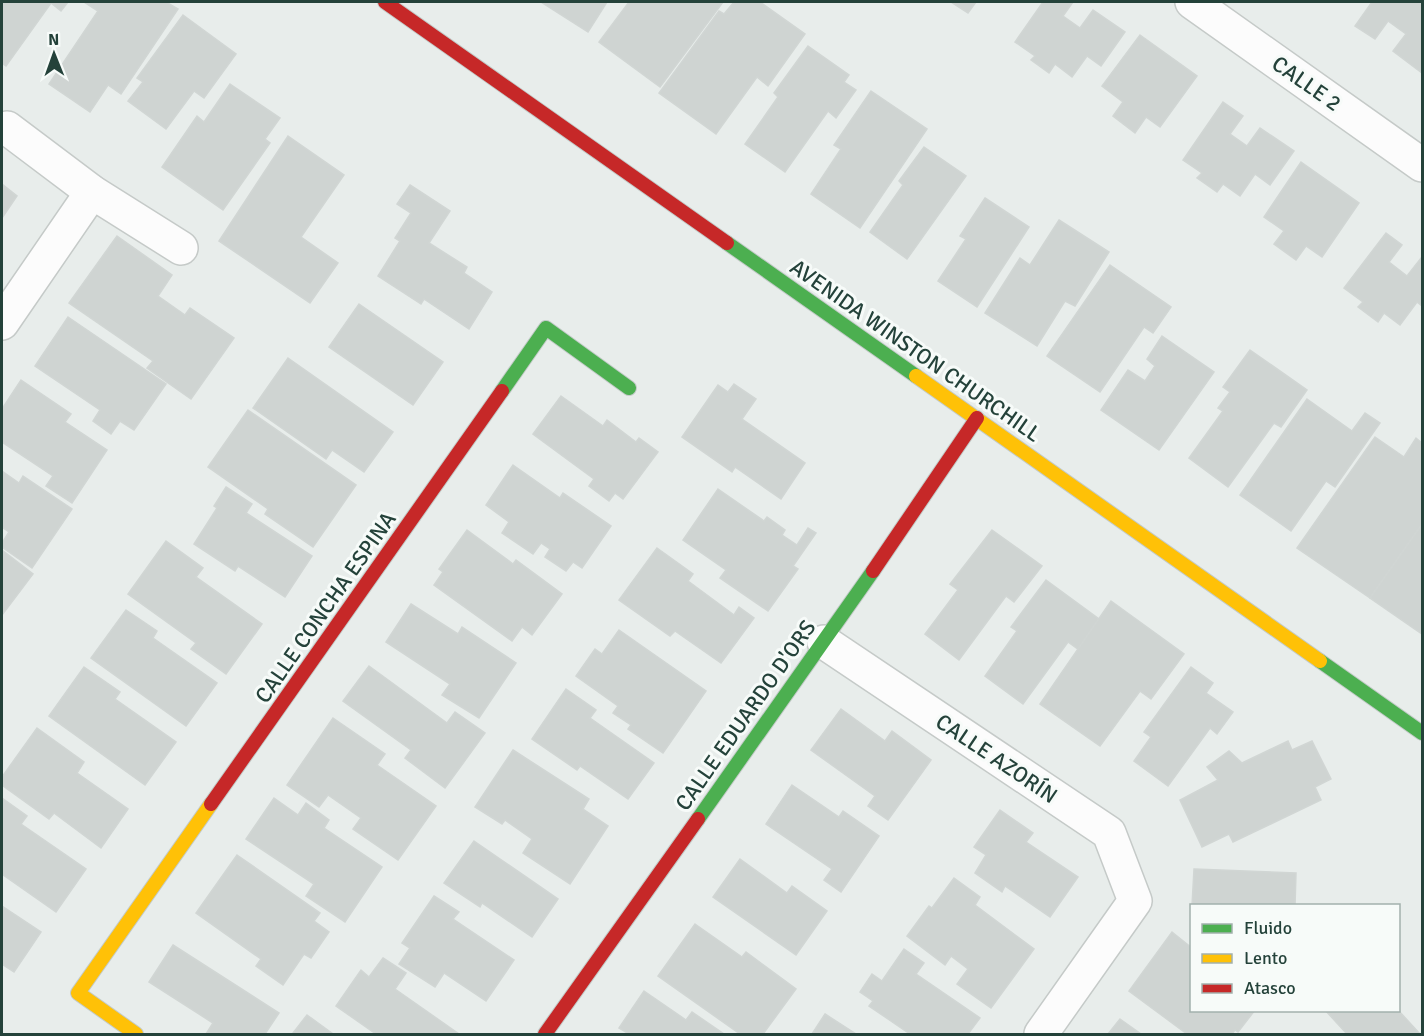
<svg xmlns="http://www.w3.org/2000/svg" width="1424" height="1036" viewBox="0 0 1424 1036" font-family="Signika,sans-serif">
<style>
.building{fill:#cfd4d2;stroke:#d1d6d4;stroke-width:1.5}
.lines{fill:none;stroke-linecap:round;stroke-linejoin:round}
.street-casing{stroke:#c5cac8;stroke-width:36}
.fast-casing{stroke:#c3cbc8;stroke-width:16}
.slow-casing{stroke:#c3cbc8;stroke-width:16}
.jam-casing{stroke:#c3cbc8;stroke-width:16}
.street{stroke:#fcfcfc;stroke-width:33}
.fast{stroke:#4caf50;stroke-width:14}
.slow{stroke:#ffc107;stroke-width:14}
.jam{stroke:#c62828;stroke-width:14}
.labels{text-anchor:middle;stroke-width:6;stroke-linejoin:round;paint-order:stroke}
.street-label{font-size:22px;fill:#24423a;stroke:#f7fbf9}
</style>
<rect width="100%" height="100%" fill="#e8edeb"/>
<!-- building -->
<g class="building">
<polygon points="2,2 68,2 61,11 51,3 6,66 2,63"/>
<polygon points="84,2 166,2 178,9 121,94 108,85 90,112 49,84 98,11"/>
<polygon points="541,2 607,2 588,32"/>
<polygon points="629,2 723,2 660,87 599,42"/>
<polygon points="734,2 760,2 805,34 768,86 757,77 716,134 659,93 719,11 724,14"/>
<polygon points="951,2 976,2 968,13"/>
<polygon points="1043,2 1073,2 1063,16 1080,28 1093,10 1125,32 1101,66 1087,56 1072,77 1055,64 1049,73 1031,60 1035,56 1015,42"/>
<polygon points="1372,2 1422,2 1422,73 1393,51 1406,34 1388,21 1375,39 1355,26"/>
<polygon points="183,15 236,54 204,98 194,91 166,129 128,101 143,82 137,78"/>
<polygon points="1140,35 1197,76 1160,127 1146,117 1135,133 1113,116 1123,102 1102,86"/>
<polygon points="808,46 849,75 844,82 856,90 836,118 828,111 785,172 745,144 778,97 774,93"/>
<polygon points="230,84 280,118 265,139 270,143 223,210 162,167 197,116 204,122"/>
<polygon points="871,91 927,129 860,228 811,194 841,149 834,145"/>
<polygon points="1223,102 1243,116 1230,134 1247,146 1260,128 1294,151 1270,185 1255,174 1240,196 1223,184 1217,192 1197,178 1202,173 1183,160"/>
<polygon points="288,136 344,175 301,237 338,263 310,303 219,241"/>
<polygon points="924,147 966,176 907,259 870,232 903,185 899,181"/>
<polygon points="1301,162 1359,203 1322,257 1306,246 1296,260 1274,244 1284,231 1264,217"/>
<polygon points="2,184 17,196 2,218"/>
<polygon points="410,185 450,211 429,243 467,267 464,273 492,292 469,329 424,299 421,304 378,276 400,241 395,238 411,213 397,204"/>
<polygon points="985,198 1029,227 977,307 938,281 966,239 960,236"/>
<polygon points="1059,220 1109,252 1075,306 1065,301 1037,346 985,313 1020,258 1030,265"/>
<polygon points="1386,233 1402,245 1389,262 1407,276 1422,257 1422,306 1417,302 1400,325 1384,313 1378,322 1358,307 1363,302 1344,288"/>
<polygon points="117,236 172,275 158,296 185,315 190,308 234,338 191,399 147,368 153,361 69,303"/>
<polygon points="1110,265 1171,307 1153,333 1144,327 1100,392 1047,356"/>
<polygon points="359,304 443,362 413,405 329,347"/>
<polygon points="68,317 166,384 134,430 120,421 111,434 93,421 100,410 35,366"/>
<polygon points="1162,336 1214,372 1159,450 1101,410 1128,370 1145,381 1155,366 1147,359"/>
<polygon points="1250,350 1307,390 1281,427 1274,423 1228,487 1189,458 1223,411 1218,408 1230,392 1223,387"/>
<polygon points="288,358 393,432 364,472 332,450 326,459 253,408"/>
<polygon points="21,380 71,414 65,422 107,450 72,503 46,486 53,476 2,442 2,409"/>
<polygon points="734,384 756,399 742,419 805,463 781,499 735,467 732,472 682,437 718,385 728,392"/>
<polygon points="561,396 603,426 607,420 636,442 639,438 658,452 623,499 615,493 609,501 589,486 594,479 533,434"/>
<polygon points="1307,399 1352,431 1365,413 1380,423 1335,487 1326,481 1291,531 1240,495"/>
<polygon points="248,410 356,485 313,547 265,514 268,509 208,467"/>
<polygon points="1375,437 1404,457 1416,438 1422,443 1422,524 1370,598 1297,548"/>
<polygon points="513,465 560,498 563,493 611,526 582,568 573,562 566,571 545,557 550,549 541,543 533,554 502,533 509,522 486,505"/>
<polygon points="2,471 19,483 23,476 72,509 32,568 2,547 2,543 9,532 2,527"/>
<polygon points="226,487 252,504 246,513 312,556 285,597 238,566 235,571 194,544 217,508 214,506"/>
<polygon points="718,489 764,521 767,517 785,530 782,535 797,545 808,528 816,533 793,566 798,569 768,611 720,578 726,570 683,540"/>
<polygon points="1422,524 1422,634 1370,598"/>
<polygon points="467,530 513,564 516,560 562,594 532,635 522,627 512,641 434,585 443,572 439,569"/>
<polygon points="992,530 1042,566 1014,602 1006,596 959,660 925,634 958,590 950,584"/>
<polygon points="166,541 203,568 196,577 262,624 226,674 191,649 196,643 128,594"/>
<polygon points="657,548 693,574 688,581 734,615 739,607 754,618 721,663 675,631 670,636 619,600"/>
<polygon points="2,550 33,574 2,615"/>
<polygon points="1046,580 1099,619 1079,650 1068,642 1023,704 985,676 1017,631 1011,627"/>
<polygon points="1111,601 1184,654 1151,699 1140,691 1100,746 1040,704"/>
<polygon points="411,604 458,634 462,627 516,663 479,718 442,695 450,684 386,642"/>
<polygon points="126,610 157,631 153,638 217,683 186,726 91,658"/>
<polygon points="619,630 706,691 663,753 628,729 631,725 613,713 618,706 576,676 595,649 602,654"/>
<polygon points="369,666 447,723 455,712 485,733 445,788 405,758 411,750 343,701"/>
<polygon points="84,667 120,692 115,699 176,742 145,785 49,716"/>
<polygon points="1191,667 1213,683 1206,693 1233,712 1217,734 1210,728 1168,786 1134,761 1151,737 1144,732"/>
<polygon points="566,689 596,710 590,718 654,763 628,799 580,766 577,770 532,739"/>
<polygon points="841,709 885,741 892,731 931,760 888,820 868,806 875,796 811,750"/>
<polygon points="333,718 385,754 377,765 436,806 398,860 353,829 361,818 328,795 319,807 287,785"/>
<polygon points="37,728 84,762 77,773 128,809 101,848 54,813 49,819 2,785 2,777"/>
<polygon points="1288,741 1292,750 1312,741 1331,779 1315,787 1321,800 1233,842 1229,834 1202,847 1180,800 1218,780 1207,767 1229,751 1242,763"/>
<polygon points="513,750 589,799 583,809 608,826 570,884 523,853 532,839 505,820 502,824 475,807"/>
<polygon points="792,785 839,817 843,811 879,836 841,892 824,880 832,869 766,824"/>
<polygon points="2,798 27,816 21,824 86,869 56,912 2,874"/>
<polygon points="274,798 298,815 306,803 329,820 324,828 382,867 345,922 306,896 314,884 246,839"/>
<polygon points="1000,810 1033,833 1026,842 1078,877 1050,917 1005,886 1002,892 975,873 986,855 974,847"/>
<polygon points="474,841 558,899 532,937 482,903 480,907 444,883"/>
<polygon points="237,855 320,913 314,921 329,932 311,958 304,954 283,985 256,966 261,959 196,913"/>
<polygon points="740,859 787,893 792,886 827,911 796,955 713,897"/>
<polygon points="1194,869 1296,873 1295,906 1192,906"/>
<polygon points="954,878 980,897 975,905 1034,949 991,1008 957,984 968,969 951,956 945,965 907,936 929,906 932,908"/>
<polygon points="434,896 459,912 453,919 514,960 486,1001 444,973 435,987 399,964 410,948 402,943"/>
<polygon points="2,906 41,932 14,972 2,964"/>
<polygon points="695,924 742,957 746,952 796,989 763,1034 740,1034 658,976"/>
<polygon points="1172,932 1192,948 1192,1010 1255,1010 1238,1032 1235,1030 1232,1034 1187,1034 1129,991"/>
<polygon points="173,945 279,1013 265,1034 206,1034 213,1023 149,982"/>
<polygon points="904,949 924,963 916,974 980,1018 968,1034 910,1034 869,1006 873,1001 860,992 872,974 882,981"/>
<polygon points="383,958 406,973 395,989 459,1034 376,1034 336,1006 361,970 369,977"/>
<polygon points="644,991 686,1020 692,1012 724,1034 629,1034 619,1028"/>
<polygon points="1325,1010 1398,1010 1420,1034 1347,1034"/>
<polygon points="825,1014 856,1034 812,1034"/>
<polygon points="307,1015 333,1034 293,1033"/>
<polygon points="1120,1019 1141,1034 1108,1034"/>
</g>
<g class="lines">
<!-- street casing -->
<g class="street-casing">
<g id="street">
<polyline points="1192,2 1422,165"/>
<polyline points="7,128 92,192 181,248"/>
<polyline points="2,323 92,192"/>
<polyline points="824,642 1109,833 1135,901 1041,1034"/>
</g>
</g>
<!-- fast casing -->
<g class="fast-casing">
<g id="fast">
<polyline points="727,243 916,376"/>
<polyline points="502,391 546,328 629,388"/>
<polyline points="1320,661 1422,733"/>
<polyline points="698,819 873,571"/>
</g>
</g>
<!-- slow casing -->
<g class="slow-casing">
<g id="slow">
<polyline points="916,376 1320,661"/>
<polyline points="136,1034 78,993 211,804"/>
</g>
</g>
<!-- jam casing -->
<g class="jam-casing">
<g id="jam">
<polyline points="385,2 727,243"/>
<polyline points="873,571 977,418"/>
<polyline points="211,804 502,391"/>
<polyline points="545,1034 698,819"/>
</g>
</g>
<!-- street -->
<use href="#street" class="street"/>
<!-- fast -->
<use href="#fast" class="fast"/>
<!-- slow -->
<use href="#slow" class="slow"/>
<!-- jam -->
<use href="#jam" class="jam"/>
</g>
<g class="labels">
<!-- street labels -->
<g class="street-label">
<text transform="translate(1307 83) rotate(35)" y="8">CALLE 2</text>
<text transform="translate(916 350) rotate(35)" y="8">AVENIDA WINSTON CHURCHILL</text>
<text transform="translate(325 607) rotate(-55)" y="8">CALLE CONCHA ESPINA</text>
<text transform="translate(745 715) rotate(-55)" y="8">CALLE EDUARDO D'ORS</text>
<text transform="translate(997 758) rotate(34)" y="8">CALLE AZORÍN</text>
</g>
</g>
<!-- border -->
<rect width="1424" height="1036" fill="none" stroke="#24423a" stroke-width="6"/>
<!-- legend -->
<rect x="1190" y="904" width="210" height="108" fill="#f7fbf9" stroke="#a3b1ad" stroke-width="1.5"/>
<rect x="1202" y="924" width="30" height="9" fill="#4caf50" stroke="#a3b1ad" stroke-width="1.5"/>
<text x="1244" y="934" font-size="18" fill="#24423a">Fluido</text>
<rect x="1202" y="954" width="30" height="9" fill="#ffc107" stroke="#a3b1ad" stroke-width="1.5"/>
<text x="1244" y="964" font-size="18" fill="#24423a">Lento</text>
<rect x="1202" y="984" width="30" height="9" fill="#c62828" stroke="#a3b1ad" stroke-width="1.5"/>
<text x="1244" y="994" font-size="18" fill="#24423a">Atasco</text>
<!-- north arrow -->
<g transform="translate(54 54) rotate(359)" stroke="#f7fbf9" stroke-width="4.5" paint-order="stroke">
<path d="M0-4.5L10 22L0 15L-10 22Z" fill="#24423a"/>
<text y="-9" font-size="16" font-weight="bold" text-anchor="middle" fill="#24423a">N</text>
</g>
</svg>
